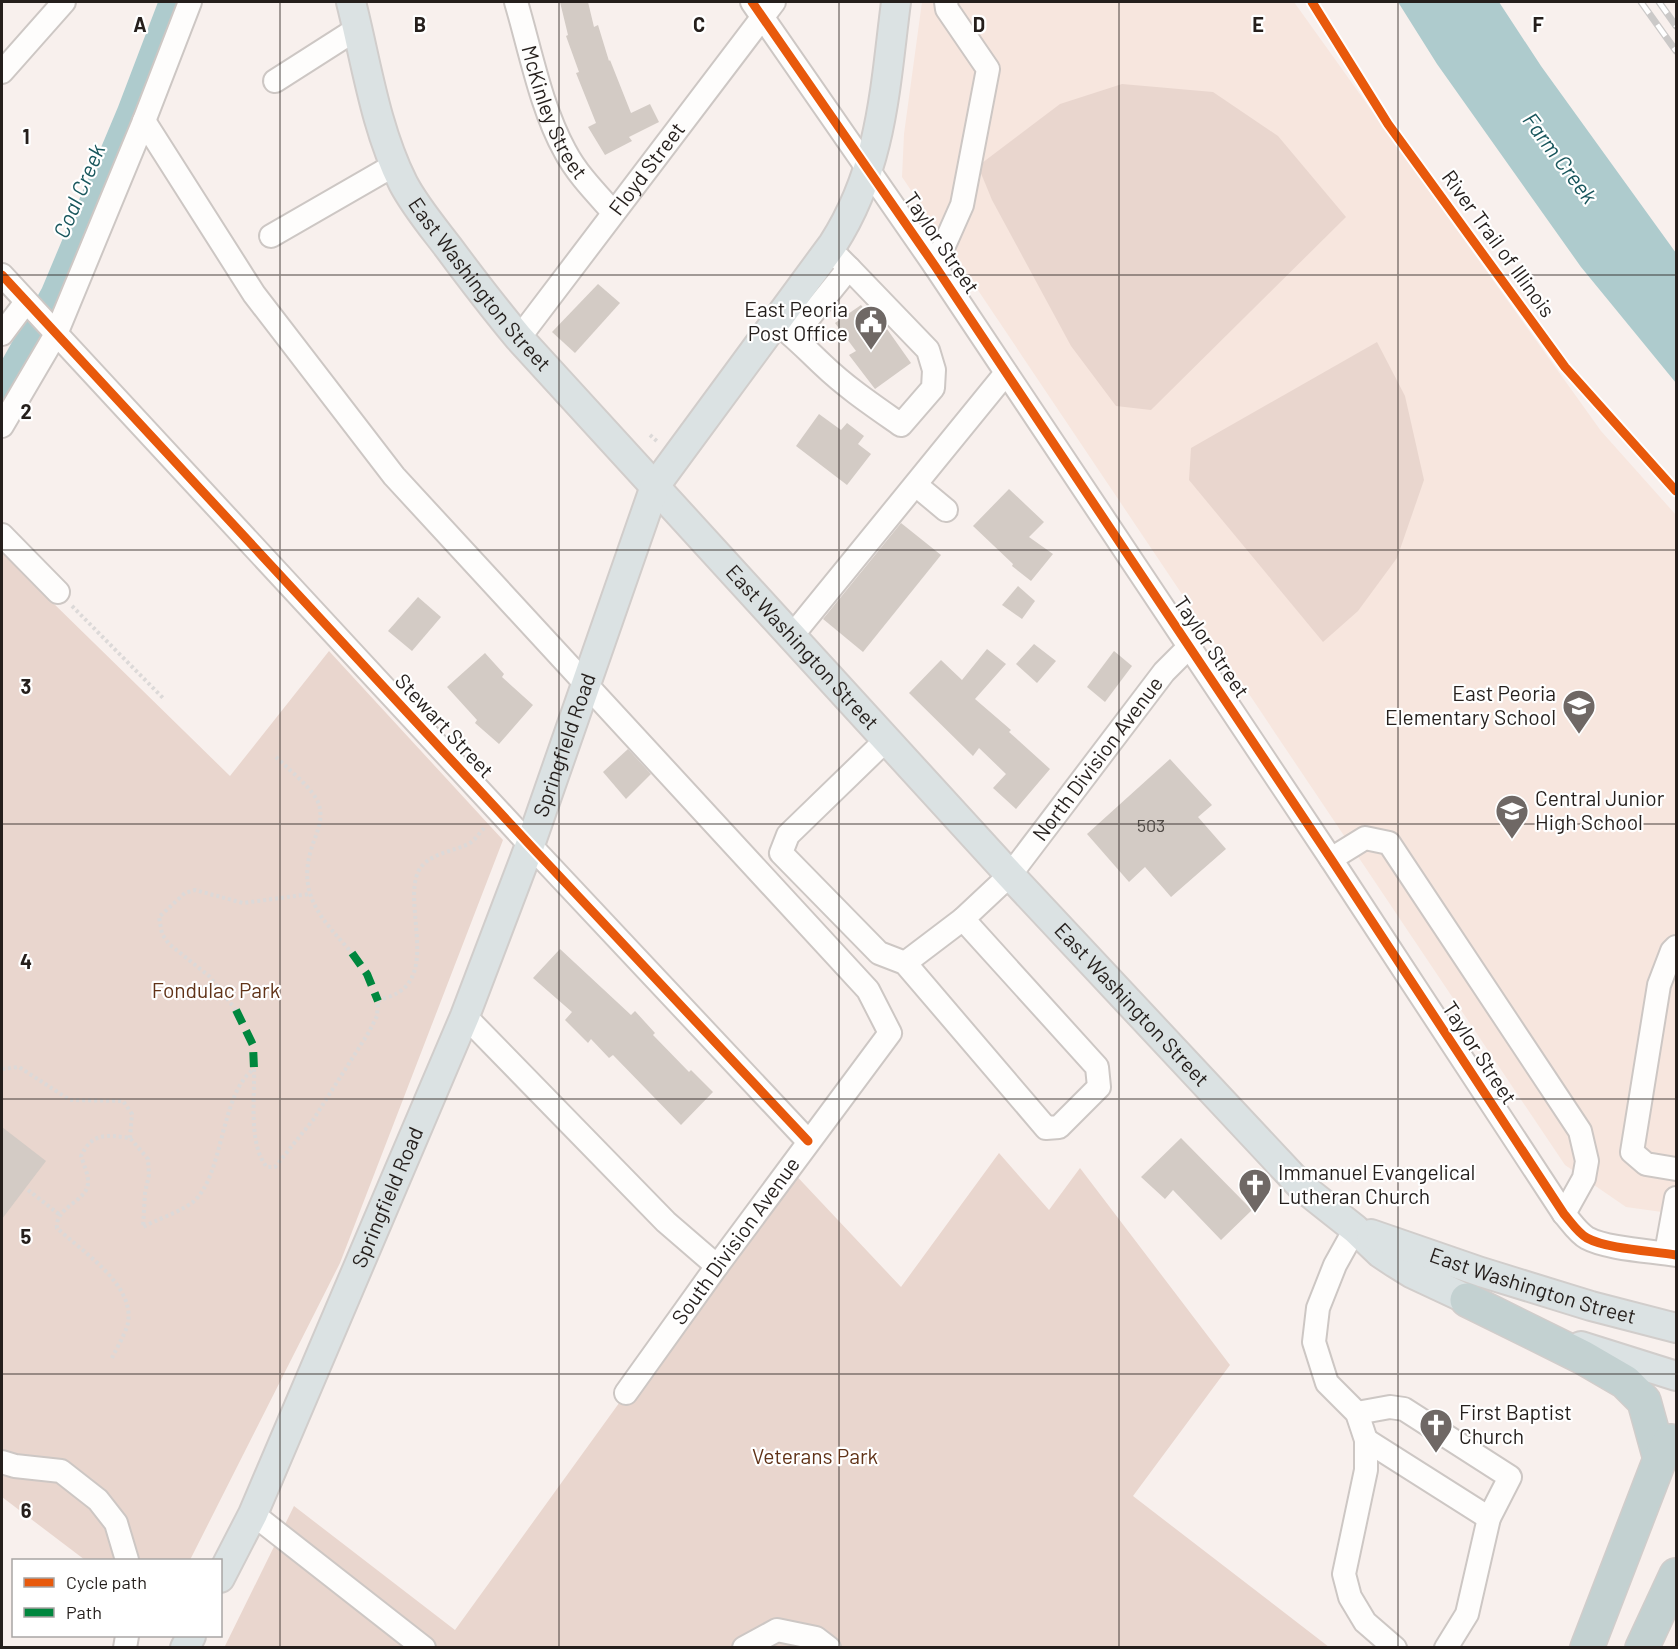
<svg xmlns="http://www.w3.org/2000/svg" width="1678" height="1649" viewBox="0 0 1678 1649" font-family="Barlow,sans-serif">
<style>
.built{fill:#f7e6de}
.green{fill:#e9d6ce}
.water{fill:#aecbcd}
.building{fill:#d3cbc5}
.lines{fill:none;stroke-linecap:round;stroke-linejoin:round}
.minor-casing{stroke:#cdc7c4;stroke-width:26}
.major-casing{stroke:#d1cdcb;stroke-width:32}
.highway-casing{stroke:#d1cdcb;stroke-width:36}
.path{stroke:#dcd9d8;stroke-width:4;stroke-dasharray:3 3;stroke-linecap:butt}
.minor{stroke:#fefdfc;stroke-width:22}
.major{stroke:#dbe2e3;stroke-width:28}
.highway{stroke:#c3d1d1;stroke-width:33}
.rail-casing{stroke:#cbc9c8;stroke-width:7}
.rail{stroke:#fff;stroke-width:4.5;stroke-dasharray:14;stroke-linecap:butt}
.quiet{stroke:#00873e;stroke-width:8;stroke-dasharray:15 8;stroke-linecap:butt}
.cycleway-casing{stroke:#fff;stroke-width:13}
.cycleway{stroke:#e8590c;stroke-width:9}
.grid{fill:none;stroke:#251f1c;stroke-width:1.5;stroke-opacity:0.55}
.labels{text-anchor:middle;stroke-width:4.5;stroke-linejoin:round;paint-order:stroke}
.number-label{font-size:18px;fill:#504a46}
.street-label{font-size:21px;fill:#251f1c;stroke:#fff}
.poi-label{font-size:21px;fill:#251f1c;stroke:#fff;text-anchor:start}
.park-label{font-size:21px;fill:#613318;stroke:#fff}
.water-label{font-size:22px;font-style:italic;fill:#18565c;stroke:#fff}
.grid-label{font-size:20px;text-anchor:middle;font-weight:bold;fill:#251f1c;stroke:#fff;stroke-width:4.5;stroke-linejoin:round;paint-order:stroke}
</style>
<rect width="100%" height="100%" fill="#f8f0ed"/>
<!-- built -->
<polygon class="built" points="922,2 1294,2 1601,431 1676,515 1676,1214 1626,1207 1565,1165 902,177 904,134"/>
<!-- green -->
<g class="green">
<polygon points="1122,84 1213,92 1278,136 1346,217 1151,410 1116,406 1071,346 992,200 978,166 1060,104"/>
<polygon points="1377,342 1405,396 1424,480 1397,558 1358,611 1323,642 1189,480 1191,448"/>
<polygon points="2,553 230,776 329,651 503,840 340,1263 190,1560 85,1560 2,1497"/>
<polygon points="999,1153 1049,1210 1080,1168 1230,1365 1133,1496 1329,1647 224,1648 294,1506 455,1630 789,1168 901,1287"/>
</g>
<!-- water -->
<g class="water">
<polygon points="158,2 184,2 59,303 2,406 2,360 42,288 118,107"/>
<polygon points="1398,2 1499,2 1541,66 1676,253 1676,383 1581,267 1437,64"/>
</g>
<!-- building -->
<g class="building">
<polygon points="560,2 588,2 594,27 598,25 609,61 610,60 631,113 650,104 659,122 629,137 632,141 605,155 588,127 596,123 576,73 579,72 566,36 568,35"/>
<polygon points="598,284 620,303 575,353 552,332"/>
<polygon points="861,305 882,333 887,329 911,363 875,389 849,355 856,351 835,323"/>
<polygon points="819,414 841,430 847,423 864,436 858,444 871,454 847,485 796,446"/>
<polygon points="1009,489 1044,522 1029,537 1053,554 1031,581 1012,566 1013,564 973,526"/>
<polygon points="901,523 941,555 863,652 823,619"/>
<polygon points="1018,586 1035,601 1022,619 1002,605"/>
<polygon points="418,597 441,617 412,651 388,631"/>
<polygon points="1034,644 1056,661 1037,683 1016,664"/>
<polygon points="987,649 1006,664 975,699 1011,730 1009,732 1050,769 1016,809 993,788 1006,774 979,748 973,756 909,693 941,660 962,680"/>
<polygon points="1114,651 1132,666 1105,702 1087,687"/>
<polygon points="485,653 504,674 502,677 533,705 499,744 475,723 477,720 447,687"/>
<polygon points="628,749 651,774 626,799 603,772"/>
<polygon points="1170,759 1212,805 1198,817 1226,849 1171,897 1145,867 1129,882 1087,834"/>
<polygon points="560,949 631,1015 635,1011 655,1033 653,1035 689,1072 691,1070 713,1092 681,1125 613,1055 609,1058 591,1039 588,1043 565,1020 572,1012 533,978"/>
<polygon points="2,1127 46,1161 2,1219"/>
<polygon points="1181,1138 1252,1210 1221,1240 1173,1190 1165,1199 1141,1177"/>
</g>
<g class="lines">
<!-- minor casing -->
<g class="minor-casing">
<g id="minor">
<path id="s1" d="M516,2C530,49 541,108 565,151C577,174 596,193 613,212"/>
<path d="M752,2L935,266L1331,859L1564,1214C1571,1222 1578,1233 1587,1238C1607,1249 1653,1251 1676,1255"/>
<polyline points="2,72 64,2"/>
<polyline points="275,81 358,28"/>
<polyline points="144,121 254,294 394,476 868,990 890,1033 717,1266 626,1393"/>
<polyline points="271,236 396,164"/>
<polyline points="935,266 962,205 988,69 947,9 946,2"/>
<polyline points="2,275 530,845 808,1141"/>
<path d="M775,322C793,335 807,350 823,365C847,388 874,406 901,425L933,388L934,370L928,350L849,268"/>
<polyline points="2,334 26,302"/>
<polyline points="794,336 849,268 839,258"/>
<path id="s2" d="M519,338L774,2"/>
<polyline points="2,426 56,334 144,121 190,2"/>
<polyline points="916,485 946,510"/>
<polyline points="2,535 58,592"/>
<polyline points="791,637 1006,373"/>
<polyline points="886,740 788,835 781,853 879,953 905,963 1046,1128 1059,1127 1099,1087 1097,1067 963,919 905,963"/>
<polyline points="1331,859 1365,838 1389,843 1580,1131 1587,1161 1584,1178 1564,1214"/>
<path id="s3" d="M963,919L1010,875L1164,672L1189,647"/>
<polyline points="1676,947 1672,951 1659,985 1632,1152 1646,1164 1676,1169"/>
<polyline points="465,1016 666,1222 717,1266"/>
<polyline points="1355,1229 1335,1265 1318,1308 1314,1342 1327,1383 1357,1413 1366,1440 1366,1470 1344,1574 1350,1597 1365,1622 1395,1648"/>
<polyline points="1666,1253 1676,1198"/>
<polyline points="1357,1413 1390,1407 1404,1409 1510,1477 1489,1518 1467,1614 1446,1648"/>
<polyline points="1366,1440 1489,1518"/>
<polyline points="2,1462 15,1466 61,1471 98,1500 116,1523 127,1560"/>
<polyline points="253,1514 424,1648"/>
<polyline points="125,1648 127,1636"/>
<polyline points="744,1648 777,1630 816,1638 829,1648"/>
</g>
</g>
<!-- major casing -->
<g class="major-casing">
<g id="major">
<path id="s4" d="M351,2C366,61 375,127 403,183C415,206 432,226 448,247C471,278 494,308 519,338L1010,875L1302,1187L1355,1229L1380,1253L1395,1263L1411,1273L1488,1309"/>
<path id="s5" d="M1371,1234L1481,1272L1591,1306L1676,1328"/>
<polyline points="1581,1346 1676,1376"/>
<path id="s6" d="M220,1578L253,1514L465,1016L530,845L655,486L833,244C882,168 885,88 896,2"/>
<polyline points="185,1648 191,1636"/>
</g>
</g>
<!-- highway casing -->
<g class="highway-casing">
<g id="highway">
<polyline points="1467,1300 1582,1357 1625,1382 1644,1401 1660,1459"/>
<polyline points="1587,1648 1660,1459 1670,1441"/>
<polyline points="1642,1648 1676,1575"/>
</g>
</g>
<!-- path -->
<g class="path">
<polyline points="650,435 658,442"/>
<polyline points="72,606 163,698"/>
<path d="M276,757C288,769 315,790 319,805C324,822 315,835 311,850C297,897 324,921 352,953"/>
<polyline points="236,1010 209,976 169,944 162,934 159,917 185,893 195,890 243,903 310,894"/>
<polyline points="2,1069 19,1067 70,1100 123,1101 132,1114 130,1138"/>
<path d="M254,1069C255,1097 248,1145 267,1167H275L313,1120L369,1032L377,1016L378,1001C385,998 393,996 399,992C435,969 404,904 418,872C427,853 454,852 470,843C476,839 481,831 486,826"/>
<polyline points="28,1190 60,1215"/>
<path d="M112,1358C117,1347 125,1335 128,1323C135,1284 81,1251 57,1228C55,1206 87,1202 88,1183C89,1176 83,1163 81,1156C92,1132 107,1135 130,1138L148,1159L149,1175L145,1193L143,1227C156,1220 182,1211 193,1202C224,1176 220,1093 254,1069"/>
</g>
<!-- minor -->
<use href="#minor" class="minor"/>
<!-- major -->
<use href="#major" class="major"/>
<!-- highway -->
<use href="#highway" class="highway"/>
<!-- rail casing -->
<g class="rail-casing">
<g id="rail">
<polyline points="1641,2 1676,51"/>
<polyline points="1659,2 1676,26"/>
</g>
</g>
<!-- rail -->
<use href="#rail" class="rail"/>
<!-- quiet -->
<g class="quiet">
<polyline points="352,953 367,974 378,1001"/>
<polyline points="236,1010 253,1045 254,1069"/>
</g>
<!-- cycleway casing -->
<g class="cycleway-casing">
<g id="cycleway">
<path d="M752,2L935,266L1331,859L1564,1214C1571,1222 1578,1233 1587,1238C1607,1249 1653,1251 1676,1255"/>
<polyline points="1312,2 1388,124 1565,367 1676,491"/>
<polyline points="2,275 530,845 808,1141"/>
</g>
</g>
<!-- cycleway -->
<use href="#cycleway" class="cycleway"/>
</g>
<!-- grid -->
<path class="grid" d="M280,2V1648M559,2V1648M839,2V1648M1119,2V1648M1398,2V1648M2,275H1676M2,550H1676M2,824H1676M2,1099H1676M2,1374H1676"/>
<!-- icons -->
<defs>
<g id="civic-pin" transform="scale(1.725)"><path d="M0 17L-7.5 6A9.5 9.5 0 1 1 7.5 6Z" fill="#6f6865" stroke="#fff"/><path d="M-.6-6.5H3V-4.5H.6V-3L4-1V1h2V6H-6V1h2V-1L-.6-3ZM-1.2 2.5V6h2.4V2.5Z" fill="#fff"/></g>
<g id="school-pin" transform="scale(1.725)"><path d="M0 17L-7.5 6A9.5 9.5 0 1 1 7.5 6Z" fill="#6f6865" stroke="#fff"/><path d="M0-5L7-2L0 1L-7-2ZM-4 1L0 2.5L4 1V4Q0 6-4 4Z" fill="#fff"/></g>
<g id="church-pin" transform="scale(1.725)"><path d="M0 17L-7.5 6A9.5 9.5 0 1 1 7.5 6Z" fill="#6f6865" stroke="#fff"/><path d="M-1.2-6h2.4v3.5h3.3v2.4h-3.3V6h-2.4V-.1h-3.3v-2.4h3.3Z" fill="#fff"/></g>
</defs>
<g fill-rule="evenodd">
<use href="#civic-pin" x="871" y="322"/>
<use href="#school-pin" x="1579" y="706"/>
<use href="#school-pin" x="1512" y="811"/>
<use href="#church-pin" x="1255" y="1185"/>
<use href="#church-pin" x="1436" y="1425"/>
</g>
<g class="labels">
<!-- number labels -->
<g class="number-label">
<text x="1151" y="832">503</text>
</g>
<!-- street labels -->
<g class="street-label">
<text dy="7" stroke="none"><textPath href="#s1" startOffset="117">McKinley Street</textPath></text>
<text dy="7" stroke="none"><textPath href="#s2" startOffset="212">Floyd Street</textPath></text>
<text transform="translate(941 243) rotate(56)" y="7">Taylor Street</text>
<text transform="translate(1498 244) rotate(54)" y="7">River Trail of Illinois</text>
<text dy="7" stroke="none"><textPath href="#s4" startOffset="316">East Washington Street</textPath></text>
<text transform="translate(1211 647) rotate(56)" y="7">Taylor Street</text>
<text dy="7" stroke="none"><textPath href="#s4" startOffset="802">East Washington Street</textPath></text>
<text transform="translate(444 726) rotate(47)" y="7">Stewart Street</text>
<text dy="7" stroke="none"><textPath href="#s6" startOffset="902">Springfield Road</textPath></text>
<text dy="7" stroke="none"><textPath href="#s3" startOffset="210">North Division Avenue</textPath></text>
<text dy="7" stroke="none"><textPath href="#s4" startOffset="1288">East Washington Street</textPath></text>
<text transform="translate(1479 1053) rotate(57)" y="7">Taylor Street</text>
<text dy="7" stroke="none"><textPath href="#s6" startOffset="416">Springfield Road</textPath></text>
<text transform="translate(736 1241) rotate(-54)" y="7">South Division Avenue</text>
<text dy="7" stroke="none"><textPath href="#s5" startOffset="170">East Washington Street</textPath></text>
</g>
<!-- poi labels -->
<g class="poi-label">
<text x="848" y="317" text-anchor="end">East Peoria<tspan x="848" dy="24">Post Office</tspan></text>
<text x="1556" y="701" text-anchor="end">East Peoria<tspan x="1556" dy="24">Elementary School</tspan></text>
<text x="1535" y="806">Central Junior<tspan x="1535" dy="24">High School</tspan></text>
<text x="1278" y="1180">Immanuel Evangelical<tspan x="1278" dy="24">Lutheran Church</tspan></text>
<text x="1459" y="1420">First Baptist<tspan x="1459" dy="24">Church</tspan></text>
</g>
<!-- park labels -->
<g class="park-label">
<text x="216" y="998">Fondulac Park</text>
<text x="815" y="1464">Veterans Park</text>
</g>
<!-- water labels -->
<g class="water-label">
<text transform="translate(1560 158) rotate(53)" y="8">Farm Creek</text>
<text transform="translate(79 191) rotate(-67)" y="8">Coal Creek</text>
</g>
</g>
<g class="grid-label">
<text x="140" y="32">A</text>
<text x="420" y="32">B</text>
<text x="699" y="32">C</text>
<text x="979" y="32">D</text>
<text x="1258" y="32">E</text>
<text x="1538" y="32">F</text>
<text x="26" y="144">1</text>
<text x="26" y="419">2</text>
<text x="26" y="694">3</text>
<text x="26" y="969">4</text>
<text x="26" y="1244">5</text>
<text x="26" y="1518">6</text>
</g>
<!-- border -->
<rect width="1678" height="1649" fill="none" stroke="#251f1c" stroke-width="6"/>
<!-- legend -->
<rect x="12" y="1559" width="210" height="78" fill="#ffffff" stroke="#a8a5a4" stroke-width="1.5"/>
<rect x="24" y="1578" width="30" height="9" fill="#e8590c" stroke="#a8a5a4" stroke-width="1.5"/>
<text x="66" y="1589" font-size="18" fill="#251f1c">Cycle path</text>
<rect x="24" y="1608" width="30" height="9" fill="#00873e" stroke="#a8a5a4" stroke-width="1.5"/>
<text x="66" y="1619" font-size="18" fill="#251f1c">Path</text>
</svg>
